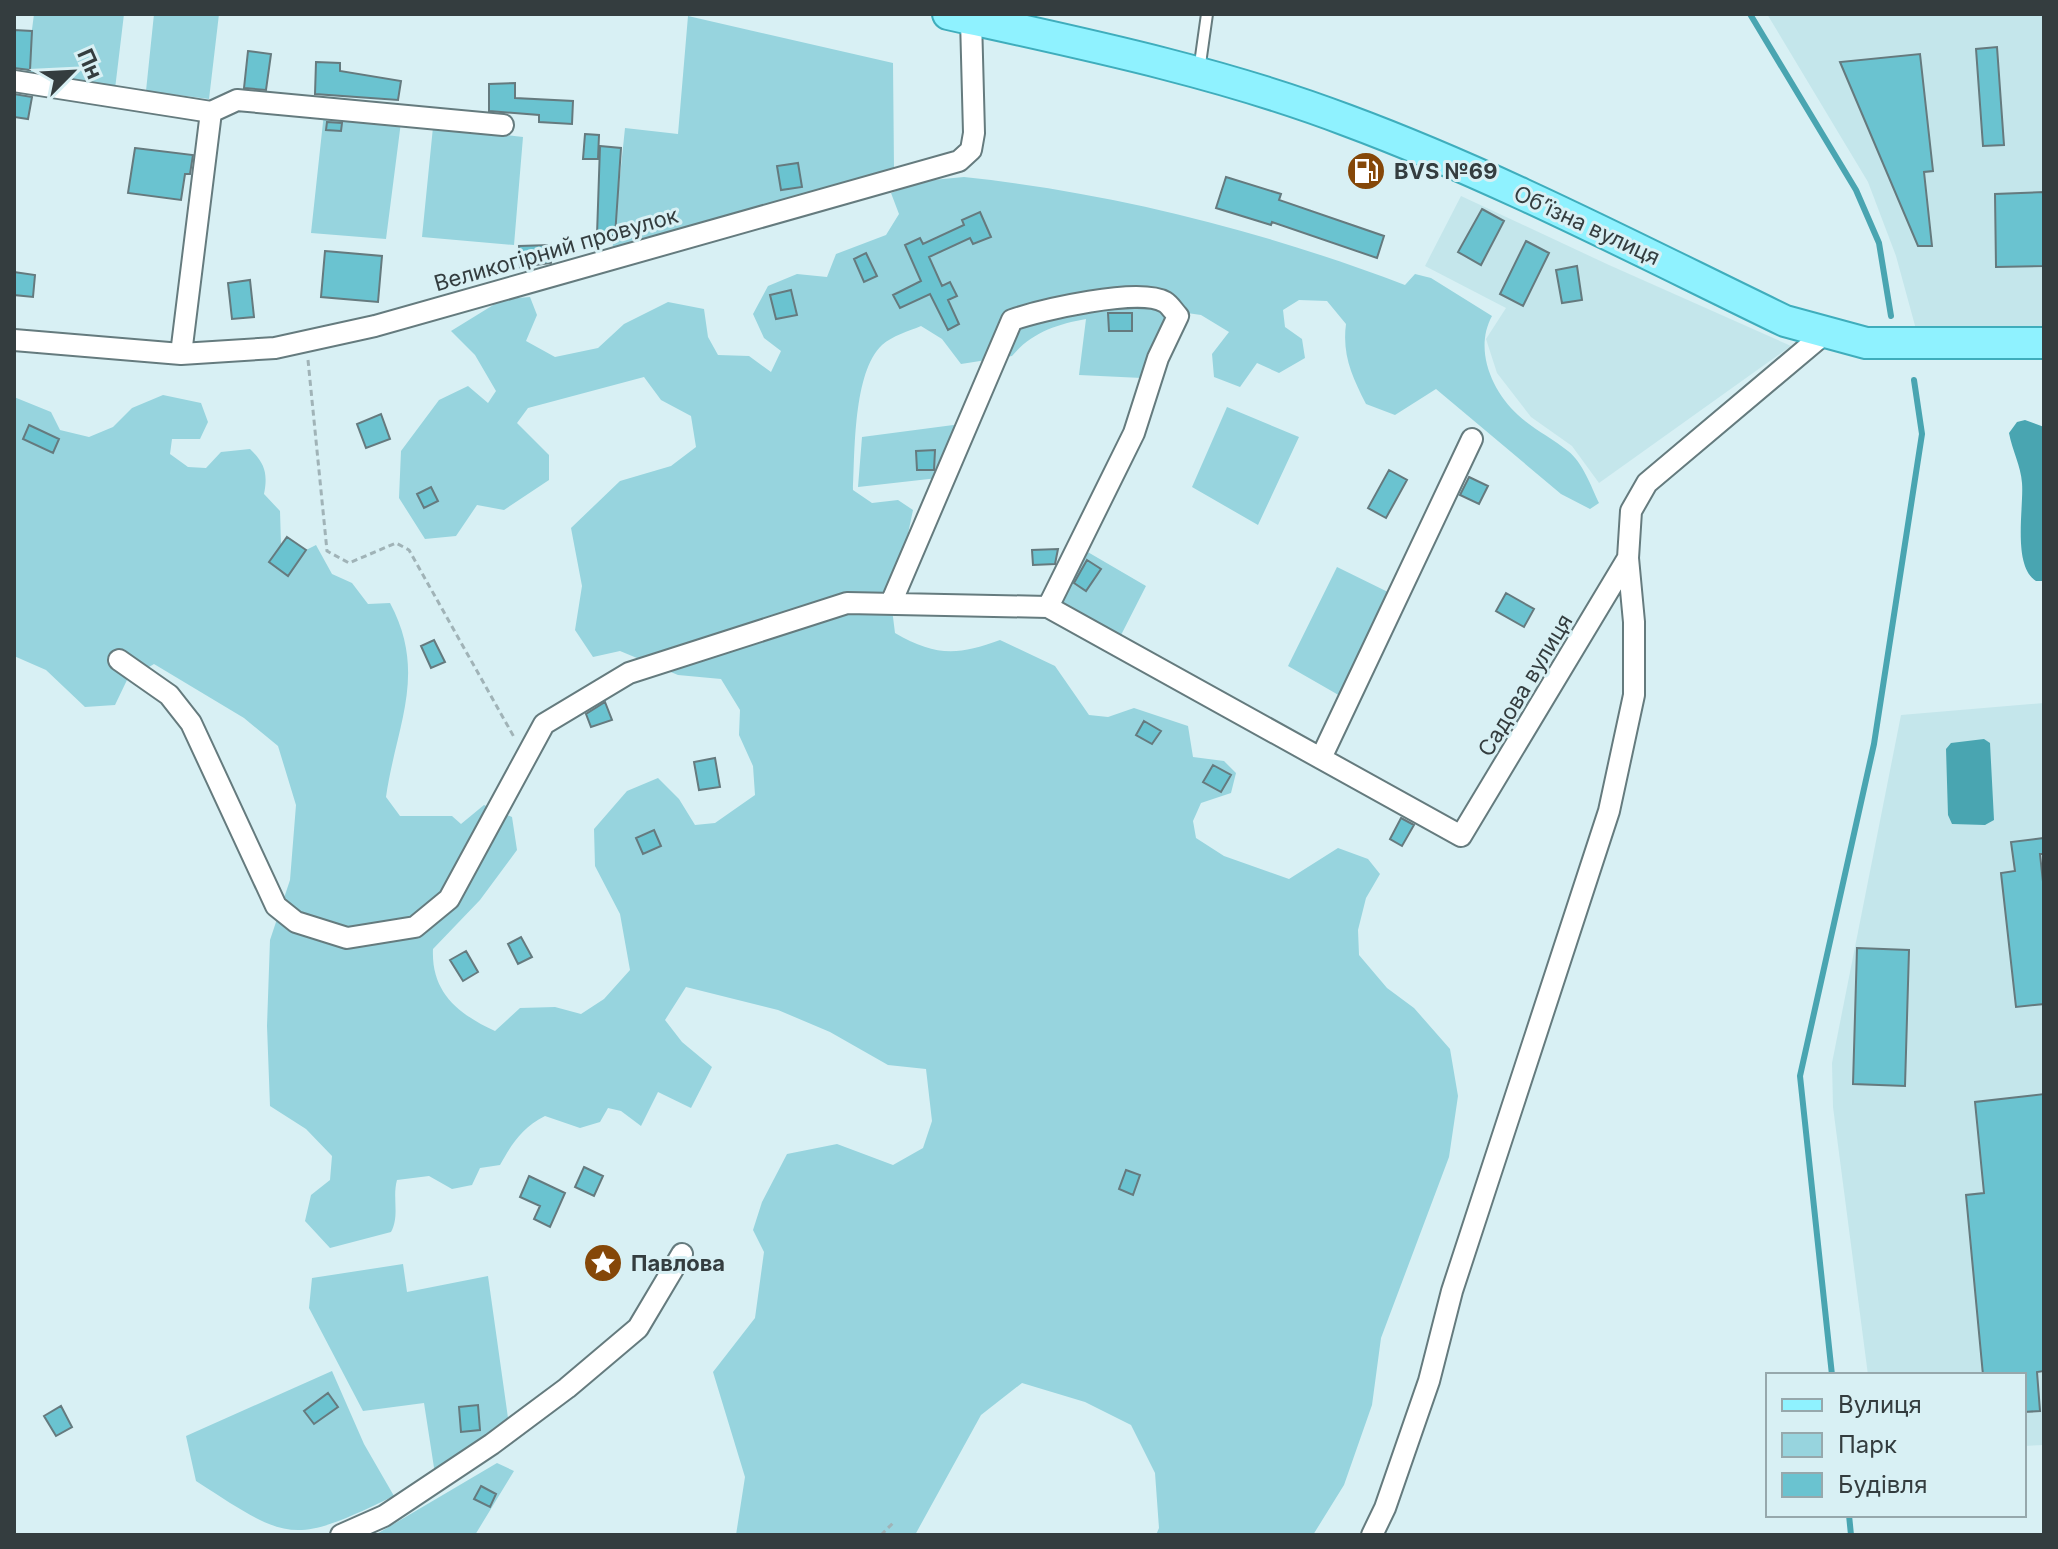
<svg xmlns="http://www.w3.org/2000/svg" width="2058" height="1549" viewBox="0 0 2058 1549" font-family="Inter,sans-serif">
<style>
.built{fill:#c4e6eb}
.green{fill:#97d4de}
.water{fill:#49a5b1}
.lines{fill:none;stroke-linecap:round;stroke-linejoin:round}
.stream{stroke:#49a5b1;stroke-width:6}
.building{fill:#6ac3d0;stroke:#657a7e;stroke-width:2}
.lane-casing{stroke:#657b7e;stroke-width:14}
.street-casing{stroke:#657b7e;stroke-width:24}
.primary-casing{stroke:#3fadbc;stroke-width:34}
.path{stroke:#a0b3b7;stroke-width:3;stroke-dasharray:6 4;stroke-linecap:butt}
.lane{stroke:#fff;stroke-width:10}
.street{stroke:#fff;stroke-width:20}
.primary{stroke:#8ff2ff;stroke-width:30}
.labels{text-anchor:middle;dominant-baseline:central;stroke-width:6;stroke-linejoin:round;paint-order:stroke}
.poi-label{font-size:22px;font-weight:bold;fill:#343d3f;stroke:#d8f0f4;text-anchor:start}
.street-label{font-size:22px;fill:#343d3f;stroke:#d8f0f4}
</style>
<rect width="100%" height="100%" fill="#d8f0f4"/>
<path class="built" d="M1767 14H2044V342L1920 344 1896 256 1868 182Z
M1461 196 1609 265 1791 346 1599 483 1572 446 1531 417 1497 373 1486 339 1506 308 1425 266Z
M2044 703V1445L2024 1446V1375H1868L1833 1107 1832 1063 1901 715Z"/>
<path class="green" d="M34 14H124L115 89 26 76Z
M154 14H219L209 99 146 91Z
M688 16 893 63 894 169 612 253 625 128 678 134Z
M324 113 401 122 386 239 311 233Z
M433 127 523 137 514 245 422 237Z
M964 177C1115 193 1263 231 1405 285L1415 274 1431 278 1492 316C1474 349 1491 390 1518 415 1533 429 1552 438 1568 451 1583 463 1591 486 1599 503L1590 509 1561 494 1436 389 1395 415 1366 404C1352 376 1342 355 1346 324L1327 301 1299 300 1283 310 1285 327 1302 339 1305 358 1279 373 1257 363 1240 387 1214 377 1212 354 1229 332 1201 315 1166 310 1169 315 1142 378 1079 375 1086 319C1057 324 1031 333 1012 356L961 364 942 339 921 326C909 331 892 336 882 345 853 372 855 453 853 490L872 503 898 500 913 510 905 548 889 585 895 633C935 656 957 656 1000 640L1055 666 1089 715 1108 717 1134 708 1188 726 1193 757 1224 761 1236 773 1231 793 1201 803 1193 821 1196 838 1224 856 1289 879 1338 848 1368 859 1380 874 1366 898 1358 930 1359 955 1387 988 1414 1008 1450 1049 1458 1096 1449 1157 1381 1338 1372 1405 1344 1485 1313 1535H1156L1159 1528 1155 1473 1131 1425 1085 1402 1022 1383 981 1415 915 1535H736L745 1477 713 1372 755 1318 764 1252 753 1230 762 1202 787 1154 837 1144 893 1165 923 1148 932 1121 926 1069 888 1065 830 1032 778 1010 686 987 665 1020 682 1042 712 1067 691 1108 658 1092 641 1126 621 1111 608 1108 600 1122 580 1128 545 1116C522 1128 513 1142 500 1165L480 1168 472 1185 452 1189 429 1176 397 1180C392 1198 400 1215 391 1232L330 1248 305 1221 311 1195 330 1180 332 1156 306 1129 270 1106 267 1026 270 940 290 880 296 805 278 746 244 718 154 664 127 680 115 705 85 707 46 670 14 656V397L51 412 60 430 89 437 113 427 132 408 163 395 201 403 208 422 200 439H172L170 454 188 467 206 468 221 452 250 449C265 463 268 474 264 494L280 511 281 545 270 563 288 575 306 550 316 545 332 574 352 583 368 604 390 603C428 674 396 726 386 797L400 816H452L461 824 484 805 512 817 517 850 480 900 433 949C431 992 458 1014 495 1031L520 1008 555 1007 581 1014 604 999 630 970 620 914 595 866 594 829 627 791 658 778 679 799 695 825 715 823 755 795 753 766 739 735 740 710 721 679 678 675 620 651 593 657 575 630 582 586 571 528 620 481 671 466 696 447 691 416 661 400 644 377 528 408 517 423 549 455V480L504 510 477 505 456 536 425 539 399 498 401 451 439 400 468 386 488 403 496 391 475 355 451 331 503 299 530 297 537 315 526 341 555 357 598 348 624 324 668 302 704 309 708 337 718 355 749 356 771 372 781 351 764 338 753 314 768 286 797 274 827 277 836 254 886 235 899 214 891 193 922 181Z
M1227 407 1299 437 1258 525 1192 487Z
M961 424 938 478 858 487 862 437Z
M1086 551 1146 586 1120 637 1059 601Z
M1337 567 1392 594 1342 697 1288 666Z
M403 1264 407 1292 488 1276 509 1425 435 1474 424 1403 363 1411 309 1308 312 1278Z
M332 1371 364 1444 394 1496C292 1545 290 1542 196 1481L186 1436Z
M497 1463 514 1471 475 1535H375Z"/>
<path class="water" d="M2025 420 2044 427V581H2036C2012 566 2024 507 2022 483 2021 466 2012 450 2009 433L2017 422Z
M1984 739 1990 743 1994 820 1985 825 1952 824 1948 815 1946 749 1951 743Z"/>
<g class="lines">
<path class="stream" d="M1750 14 1856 190 1879 243 1891 316
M1832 1375 1800 1076 1874 744 1922 434 1914 380
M1849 1515 1851 1535"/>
</g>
<path class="building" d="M14 30 32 31 30 70 14 68Z
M1997 47 2004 145 1983 146 1976 49Z
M248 51 271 54 266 90 244 88Z
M1920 54 1933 171 1924 172 1932 246H1918L1840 62Z
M316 62 340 63V71L401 81 398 100 315 94Z
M515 83V98L573 101 572 124 539 122V115L489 111V84Z
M14 94 32 97 28 119 14 117Z
M327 122 342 123 341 131 326 130Z
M585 134 599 135 598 159H583Z
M600 146 621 148 615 236 597 235Z
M135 148 193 155 190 174H185L181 200 128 193Z
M798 163 802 187 781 190 777 166Z
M1226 177 1281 194 1279 200 1384 236 1377 258 1272 222 1271 225 1216 208Z
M2044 192V266L1996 267 1995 194Z
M1482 209 1504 221 1481 265 1458 252Z
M980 212 991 237 973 244 970 238 929 257 942 286 950 282 957 296 948 300 959 324 948 330 930 294 900 308 893 295 921 281 905 245 920 238 923 244 964 225 962 220Z
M1526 241 1549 253 1523 306 1500 294Z
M550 245 551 263 520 267 519 246Z
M325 251 382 256 378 302 321 297Z
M866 253 877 276 864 282 854 259Z
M1577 266 1582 300 1562 303 1556 270Z
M14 272 35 275 33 297 14 295Z
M250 280 254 317 232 319 228 283Z
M791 290 797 315 776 319 770 295Z
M1108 313H1132V331H1109Z
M381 414 390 439 366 448 357 424Z
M29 425 59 439 53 453 23 439Z
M935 450 934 470H917L916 451Z
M1389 470 1407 480 1386 518 1368 508Z
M1469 477 1488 486 1479 504 1460 495Z
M431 487 438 501 424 508 417 494Z
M287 537 306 550 288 576 269 562Z
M1058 549 1055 564 1033 565 1032 550Z
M1087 560 1101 569 1086 591 1074 583Z
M1506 593 1534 609 1524 627 1496 611Z
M434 640 445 662 431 668 421 646Z
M605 702 612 720 591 727 586 714Z
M1144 721 1161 731 1152 744 1136 735Z
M715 758 720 787 699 790 694 762Z
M1213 765 1231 775 1221 792 1203 782Z
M1401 818 1414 825 1402 846 1390 839Z
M654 830 661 846 643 854 636 838Z
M2044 838V854H2040L2044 891V1004L2016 1007 2001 873 2015 871 2011 842Z
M521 937 532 957 518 964 508 944Z
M1857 948 1909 950 1905 1086 1853 1084Z
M466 951 478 972 463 981 450 960Z
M2044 1094V1371L2037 1372 2040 1411 2024 1412V1375H1983L1966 1195 1984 1193 1975 1102Z
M584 1167 603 1176 594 1196 575 1187Z
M1126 1170 1140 1175 1133 1195 1119 1189Z
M529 1176 565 1193 550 1227 534 1219 540 1206 520 1197Z
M328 1393 338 1407 314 1424 304 1411Z
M478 1405 480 1430 461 1432 459 1407Z
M61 1406 72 1427 56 1436 44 1416Z
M481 1486 496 1494 490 1507 474 1499Z"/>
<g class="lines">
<g class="lane-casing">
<path id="lane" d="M1199 71 1207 14"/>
</g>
<g class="street-casing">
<path id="street" d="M14 81 211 112 237 100 503 125
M14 340 181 354 275 348 375 326 959 161 971 150 974 133 971 19
M181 354 211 112
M891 603 1012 320C1041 310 1139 287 1165 302 1170 305 1174 312 1178 316L1158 358 1134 433 1048 607
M119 660 169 695 191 723 276 906 296 922 347 938 415 927 449 899 544 724 629 673 847 603 1048 607 1461 836 1628 558
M1321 758 1472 439
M341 1535 384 1516 492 1444 567 1388 638 1328 682 1254
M1372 1535 1385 1508 1429 1381 1452 1291 1609 811 1634 695V622L1628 558 1631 511 1647 483 1824 334"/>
</g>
<g class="primary-casing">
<path id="primary" d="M948 14C1080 43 1220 72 1346 120 1497 176 1640 251 1785 321L1866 343H2044"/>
</g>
<path class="path" d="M308 360 327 551 349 563 396 543 409 550 514 737
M881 1535 893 1523"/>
<use href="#lane" class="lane"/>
<use href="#street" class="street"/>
<use href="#primary" class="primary"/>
</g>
<defs>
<g id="fuel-disc" transform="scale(2)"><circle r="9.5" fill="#854708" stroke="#d8f0f4"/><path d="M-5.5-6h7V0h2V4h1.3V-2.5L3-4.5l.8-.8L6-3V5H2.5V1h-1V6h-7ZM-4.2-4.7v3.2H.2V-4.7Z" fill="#fff"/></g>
<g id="sight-disc" transform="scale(2)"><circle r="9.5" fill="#854708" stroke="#d8f0f4"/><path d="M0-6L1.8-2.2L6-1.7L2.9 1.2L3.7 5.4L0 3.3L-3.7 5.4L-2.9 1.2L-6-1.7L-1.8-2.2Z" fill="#fff"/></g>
</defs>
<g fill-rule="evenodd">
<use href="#fuel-disc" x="1366" y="171"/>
<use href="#sight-disc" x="603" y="1263"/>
</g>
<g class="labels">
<g class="poi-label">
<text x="1394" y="171">BVS №69</text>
<text x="631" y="1263">Павлова</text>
</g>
<g class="street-label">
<text transform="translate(1587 225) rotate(25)">Обʼїзна вулиця</text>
<text transform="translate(556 249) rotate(-16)">Великогірний провулок</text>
<text transform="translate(1525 685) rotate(-59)">Садова вулиця</text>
</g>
</g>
<rect width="2058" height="1549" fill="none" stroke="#343d3f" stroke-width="32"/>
<rect x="1766" y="1373" width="260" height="144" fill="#d8f0f4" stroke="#96a8ac" stroke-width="2"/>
<rect x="1782" y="1399" width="40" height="12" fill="#8ff2ff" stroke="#96a8ac" stroke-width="2"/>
<text x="1838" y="1413" font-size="24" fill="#343d3f">Вулиця</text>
<rect x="1782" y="1433" width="40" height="24" fill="#97d4de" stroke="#96a8ac" stroke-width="2"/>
<text x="1838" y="1453" font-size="24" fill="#343d3f">Парк</text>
<rect x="1782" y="1473" width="40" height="24" fill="#6ac3d0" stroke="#96a8ac" stroke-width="2"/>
<text x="1838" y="1493" font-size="24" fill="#343d3f">Будівля</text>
<g transform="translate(72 72) rotate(66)" stroke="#d8f0f4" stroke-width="6" paint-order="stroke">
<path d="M0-6L14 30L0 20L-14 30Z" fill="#343d3f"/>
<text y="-12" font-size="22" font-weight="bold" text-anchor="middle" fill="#343d3f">Пн</text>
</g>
</svg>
